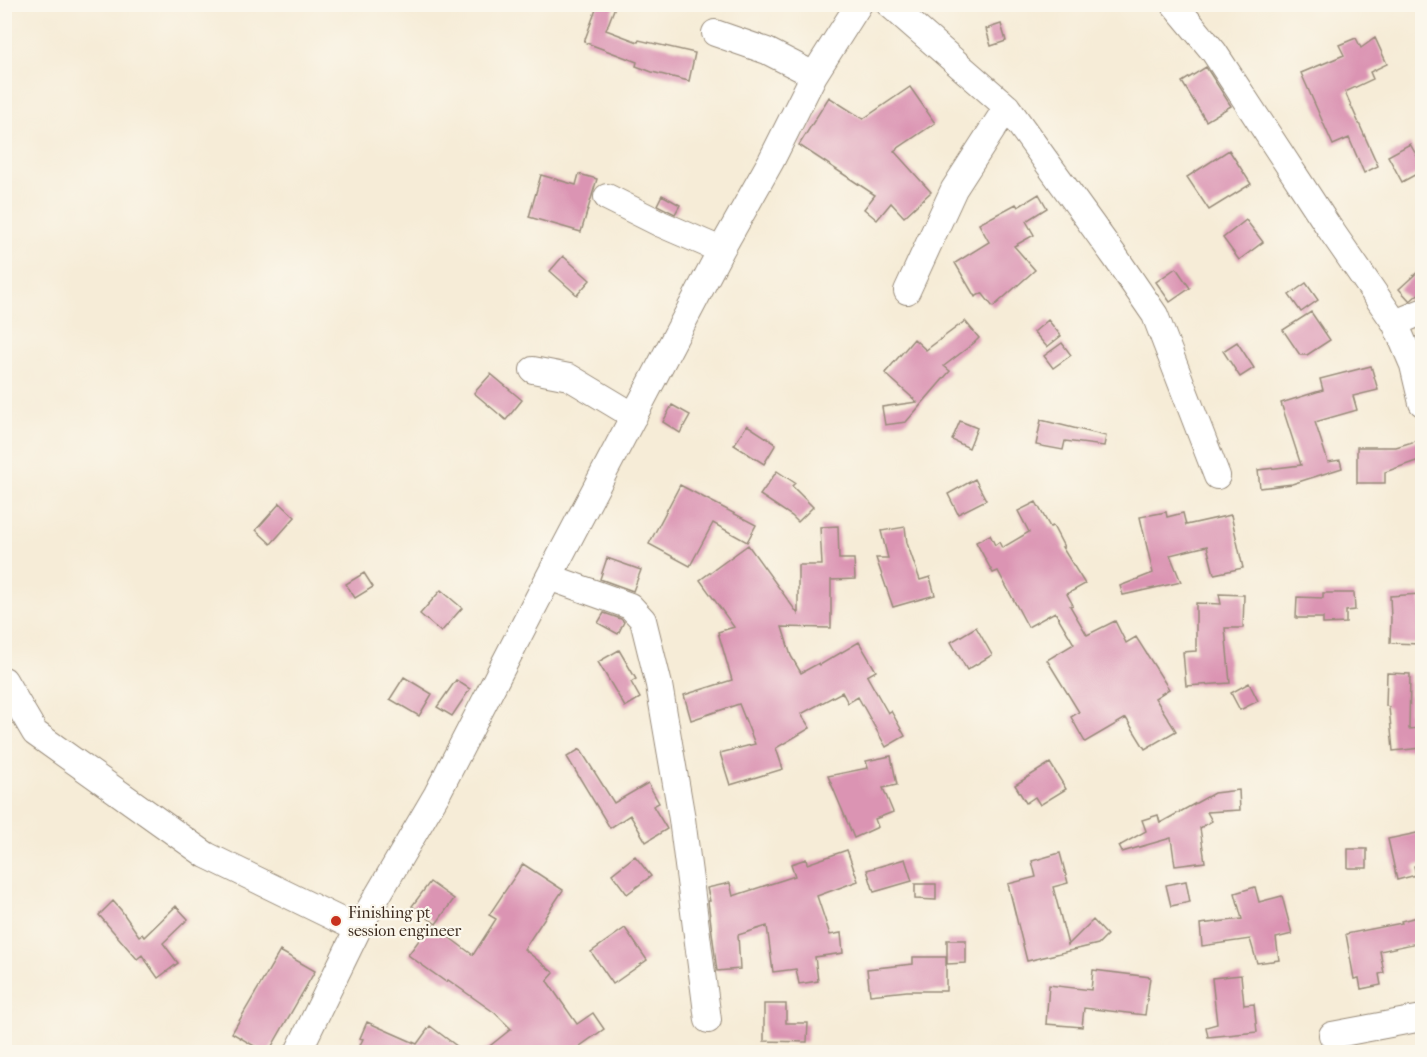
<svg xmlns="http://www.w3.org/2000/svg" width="1427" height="1057" viewBox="0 0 1427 1057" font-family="'IM FELL French Canon',serif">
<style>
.building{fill:#db94b3}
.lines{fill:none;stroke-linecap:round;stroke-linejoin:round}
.minor-casing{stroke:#988b7a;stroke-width:28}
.minor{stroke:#fff;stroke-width:26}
.poi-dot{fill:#c8321e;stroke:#fbf7ec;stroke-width:2}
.labels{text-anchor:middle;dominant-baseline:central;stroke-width:4.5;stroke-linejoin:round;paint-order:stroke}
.poi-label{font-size:16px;fill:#3b2a1e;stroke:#fbf7ec;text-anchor:start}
</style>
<rect width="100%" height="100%" fill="#fbf7ec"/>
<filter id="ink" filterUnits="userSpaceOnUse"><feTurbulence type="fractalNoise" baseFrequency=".0167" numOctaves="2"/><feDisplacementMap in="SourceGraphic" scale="12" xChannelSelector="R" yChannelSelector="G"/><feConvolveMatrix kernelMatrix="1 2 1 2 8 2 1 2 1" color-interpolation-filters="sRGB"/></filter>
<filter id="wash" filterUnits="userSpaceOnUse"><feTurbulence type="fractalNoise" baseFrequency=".008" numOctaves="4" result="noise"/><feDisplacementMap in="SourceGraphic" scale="24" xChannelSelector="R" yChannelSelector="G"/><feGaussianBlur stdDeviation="1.35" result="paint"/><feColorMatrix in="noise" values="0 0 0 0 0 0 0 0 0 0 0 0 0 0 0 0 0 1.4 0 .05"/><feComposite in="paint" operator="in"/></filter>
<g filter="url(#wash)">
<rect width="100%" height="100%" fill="#f6ecd7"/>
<g id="blocks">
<path class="building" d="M598 4H616L606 30 638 42 639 40 695 53 689 81 652 72 636 66 637 62 584 42Z
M1001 24 1006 41 991 46 986 29Z
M1356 38 1361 48 1375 38 1387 64 1370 72 1373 79 1345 92 1378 166 1364 173 1349 138 1333 145 1301 73 1344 55 1339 45Z
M1206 67 1231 106 1206 121 1182 82Z
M910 87 935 123 894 151 931 192 904 217 891 203 877 220 864 209 875 195 799 145 829 97 863 119Z
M1410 144 1422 165V171L1402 182 1388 156Z
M1229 150 1251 184 1209 210 1187 177Z
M579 174 597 179 581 232 529 217 541 175 576 185Z
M1039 194 1047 208 1026 221 1034 235 1014 246 1035 270 993 307 982 293 975 297 955 263 989 242 979 224 1016 204 1018 207Z
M662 195 680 205 675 214 657 205Z
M1246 220 1263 242 1239 260 1223 238Z
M563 256 590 280 577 295 550 271Z
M1176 268 1190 288 1170 302 1156 282Z
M1422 268V291L1410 301 1399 289Z
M1306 283 1318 300 1301 312 1289 295Z
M1311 312 1330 340 1307 355H1300L1283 330Z
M1048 320 1061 336 1047 347 1034 332Z
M965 321 979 338 974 343 944 366 950 371 906 422 885 425 882 407 917 402 885 373 914 339 926 350Z
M1237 342 1254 368 1240 377 1223 351Z
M1062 343 1071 355 1053 368 1044 356Z
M1371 366 1378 390 1353 396 1357 410 1315 422 1328 462 1340 460 1342 468 1292 484 1260 488 1258 470 1301 465 1281 403 1323 390 1320 379Z
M491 374 522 400 506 420 474 393Z
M672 405 690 415 680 433 663 422Z
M1041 420 1106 436 1104 446 1065 441 1063 450 1036 445Z
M960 421 977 428 969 448 952 440Z
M747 425 776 444 764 464 734 445Z
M1422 439V459L1385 472V483H1357V447H1396Z
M777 471 795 483 792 486 813 507 798 522 792 516 760 495Z
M975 479 986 500 958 514 948 494Z
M680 485 756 525 747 542 713 523 690 566 649 544Z
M1036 502 1050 527 1053 526 1064 547H1062L1085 584 1067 594 1073 605 1070 606 1087 635 1115 621 1126 643 1136 637 1169 689 1155 698 1176 731 1145 749 1126 718 1085 742 1071 717 1079 712 1047 660 1074 644 1055 612 1028 627 998 571 993 573 976 542 990 535 995 545 999 542 1002 548 1029 532 1018 511Z
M280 503 295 517 271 544 256 530Z
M1166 512 1167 517 1183 513 1186 525 1231 515 1243 568 1214 574 1207 546 1170 555 1181 582 1123 595 1120 586 1153 573 1140 517Z
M838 526 839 559H854L855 579 831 580V628L782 627 791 656 801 673 819 663 820 665 859 642 876 671 867 676 888 713 891 711 905 736 886 747 858 697 848 703 842 692 801 714 810 728 776 748 783 769 730 785 720 753 755 744 739 704 691 720 684 695 732 680 718 632 734 627 700 580 748 545 798 614V565H822L820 527Z
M905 527 907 543 920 580 930 577 935 595 893 607 876 558H888L881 531Z
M607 558 641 570 633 591 600 579Z
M364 573 373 587 355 598 346 584Z
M441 590 462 608 441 632 420 614Z
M1323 593H1354L1355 610 1346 611V623L1323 624V618H1296L1297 597 1323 598Z
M1219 594 1244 595 1243 628H1225L1230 683 1186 686 1183 652 1196 651V603L1221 604Z
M1420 594 1422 618V644L1390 643 1391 619 1390 596Z
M604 613 621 619 624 622 618 634 598 623Z
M976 627 992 655 967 670 951 642Z
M619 650 636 679 631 682 640 698 625 707 598 662Z
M1387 673 1410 674 1409 729 1420 728 1422 748 1393 751 1389 707 1386 706Z
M404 677 432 694 419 716 390 699Z
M456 680 470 689 452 716 437 707Z
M1249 683 1258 701 1240 710 1231 693Z
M580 749 614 803 648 783 659 803 653 806 667 829 646 842 630 815 610 828 567 757Z
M891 756 897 785 883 788 893 812 875 819 878 827 854 838 828 776 868 768 866 761Z
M1050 763 1066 789 1040 805 1035 797 1026 803 1015 785Z
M1239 790 1240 810 1207 812 1212 821 1200 828 1205 862 1175 866 1171 838 1122 852 1119 846 1146 831 1142 820 1158 815 1160 823 1214 793Z
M1422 832V864L1414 866 1416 875 1397 880 1388 839Z
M1348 849H1367V868H1348Z
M847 850 858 881 817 896 830 935 841 933 843 953 815 957 818 981 799 984 796 969 773 972 767 926 738 935 740 969 717 971 708 901H710L707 888 730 883 733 896 795 876 791 864 806 859 807 864Z
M1060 853 1068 883 1053 887 1068 945 1093 920 1107 935 1098 944 1027 961 1008 884 1036 877 1032 861Z
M635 856 651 876 627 894 612 874Z
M905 859 912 881 874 892 867 870Z
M523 864 563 890 524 949 554 973 547 981 577 1024 593 1013 604 1029 570 1053H481L511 1029 495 1013 448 980 446 982 408 955 431 924 473 955 496 919 489 915Z
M1186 881 1190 902 1171 906 1166 885Z
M430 882 454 899 436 924 412 906Z
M915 884H936V900L915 899Z
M1255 887 1259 902 1282 896 1292 934 1276 938 1279 960 1257 963 1250 939 1202 946 1200 924 1242 919 1235 893Z
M113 901 121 910 139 936 142 934 144 937 176 906 188 919 163 943 178 963 158 978 142 955 137 959 99 915Z
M1422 916V942L1380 951 1384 973 1379 974 1381 985 1361 989 1359 978 1354 979 1346 934 1402 923 1401 921Z
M625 928 647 960 613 984 591 952Z
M947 940H966V963L947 964Z
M280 951 315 971 268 1053H266L232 1033Z
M913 957H946V991H907L870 995 867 969 913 964Z
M1093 970 1150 977 1145 1015 1084 1008 1082 1027 1046 1024 1049 985 1091 990Z
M1241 975 1244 1005 1254 1004 1257 1032 1208 1037 1206 1027 1217 1024 1212 978Z
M764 1004H786V1023H808L807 1042 764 1041Z
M367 1022 417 1044 430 1026 466 1053H356L363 1039 360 1038Z"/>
</g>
</g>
<g filter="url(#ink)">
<use href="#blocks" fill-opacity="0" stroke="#988b7a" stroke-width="1.5"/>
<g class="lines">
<g class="minor-casing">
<path id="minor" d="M889 4 1007 107 1116 258 1155 315 1217 476
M1174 4 1214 52 1328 226 1395 323 1413 365 1422 403
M715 33 767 51 814 75
M607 197 661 224 721 250
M907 291 954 189 1007 107
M1395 323 1422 312
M533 370 569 377 634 416
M549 577 630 606 643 620 659 685 682 819 708 1020
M4 680 35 733 206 855 358 929
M1332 1035 1422 1018
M298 1052 358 929 437 794 549 577 721 250 771 161 814 75 859 4"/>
</g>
<use href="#minor" class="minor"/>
</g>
</g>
<circle class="poi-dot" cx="336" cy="921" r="6"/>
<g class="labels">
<g class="poi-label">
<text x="348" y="912">Finishing pt<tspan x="348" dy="18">session engineer</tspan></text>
</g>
</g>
<rect width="1427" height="1057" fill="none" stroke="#fbf7ec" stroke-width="24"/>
</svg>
